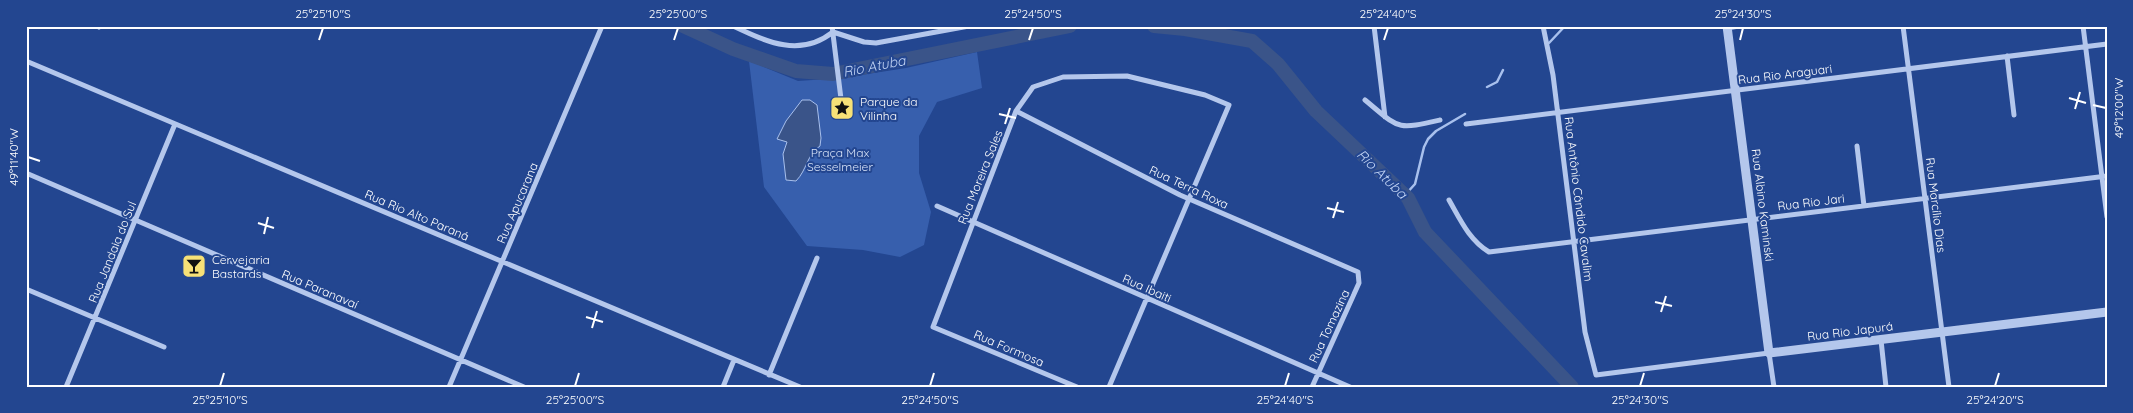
<svg xmlns="http://www.w3.org/2000/svg" width="2133" height="413" viewBox="0 0 2133 413" font-family="Quicksand,sans-serif">
<style>
.green{fill:#375fad}
.water{fill:#3a5489;stroke:#a8c0ed}
.lines{fill:none;stroke-linecap:round;stroke-linejoin:round}
.stream{stroke:#a8c0ed;stroke-width:2.5}
.river{stroke:#3a5489;stroke-width:14}
.minor{stroke:#b4c7ec;stroke-width:5}
.tertiary{stroke:#b4c7ec;stroke-width:9}
.ticks{fill:none;stroke:#fff;stroke-width:2}
.labels{text-anchor:middle;dominant-baseline:central;stroke-width:4;stroke-linejoin:round;paint-order:stroke}
.street-label{font-size:12px;fill:#fff;stroke:#234690}
.poi-label{font-size:12px;fill:#fff;stroke:#234690;text-anchor:start}
.park-label{font-size:12px;fill:#d9e4f9;stroke:#234690}
.water-label{font-size:14px;font-style:italic;fill:#c0d2f3;stroke:#234690}
.neatline{fill:none;stroke:#fff;stroke-width:2}
.ticks-label{font-size:12px;text-anchor:middle;fill:#fff}
</style>
<rect width="100%" height="100%" fill="#234690"/>
<path class="green" d="M977 52 982 88 937 102 919 136V173L931 212 924 245 900 257 863 250 807 246 764 187 749 61 798 81 842 78 906 68Z"/>
<path class="water" d="M802 100H810L817 105 821 138 820 146C807 154 807 170 796 181L786 180 783 154 787 142 777 139 786 121Z"/>
<g class="lines">
<path class="stream" d="M1549 43 1565 26
M1487 87 1497 82 1503 70
M1405 195 1415 184 1424 147 1428 139 1436 131 1465 114"/>
<path class="river" d="M683 26 733 49 796 71 833 74 1070 26
M1154 26 1185 29 1252 41 1278 64 1316 111 1408 198 1425 232 1572 387"/>
<path class="minor" d="M98 26 99 27
M733 26C767 42 800 58 833 32L864 42 876 43 969 26
M832 26 842 107
M1374 26 1385 117
M1543 26 1553 75 1585 332 1596 375 1769 353 1774 387
M1903 26 1949 387
M2083 26 2107 217
M1727 28 1739 26
M2007 56 2014 115
M26 61 800 387
M1365 100C1400 129 1395 130 1440 120
M1016 111 1180 195 1358 272 1359 283 1312 387
M1466 124 2107 44
M1857 146 1864 206
M26 173 524 387
M1449 200C1460 219 1469 240 1489 252L2107 176
M937 206 1350 387
M26 289 164 347
M1881 340 1886 387
M769 375 817 258
M66 387 175 124
M449 387 602 26
M723 387 734 360
M1077 387 933 327 1016 111 1033 87 1063 77 1127 76 1205 95 1229 105 1109 387"/>
<path class="tertiary" d="M1727 26 1769 353 2107 312"/>
</g>
<path class="ticks" d="M319 40 323 28M674 40 678 28M1029 40 1033 28M1384 40 1388 28M1740 40 1743 28M2069 98 2086 103M2093 105 2106 108M2075 109 2080 92M999 114 1016 118M1005 124 1010 108M28 157 40 161M1327 208 1344 212M1333 218 1338 202M258 223 274 228M264 234 268 217M1655 302 1672 306M1661 312 1666 296M586 317 603 322M592 328 597 311M220 386 224 373M575 386 579 373M930 386 934 373M1285 386 1289 373M1640 386 1644 373M1995 386 1999 373"/>
<defs>
<g id="sight-square" transform="scale(1.25)"><rect x="-9" y="-9" width="18" height="18" rx="4" fill="#f7e177" stroke="#234690"/><path d="M0-6L1.8-2.2L6-1.7L2.9 1.2L3.7 5.4L0 3.3L-3.7 5.4L-2.9 1.2L-6-1.7L-1.8-2.2Z" fill="#111"/></g>
<g id="bar-square" transform="scale(1.25)"><rect x="-9" y="-9" width="18" height="18" rx="4" fill="#f7e177" stroke="#234690"/><path d="M-6-5H6L.8 .8V4.5H3.5V6h-7V4.5H-.8V.8Z" fill="#111"/></g>
</defs>
<g fill-rule="evenodd">
<use href="#sight-square" x="842" y="108"/>
<use href="#bar-square" x="194" y="266"/>
</g>
<g class="labels">
<g class="street-label">
<text transform="translate(1785 74) rotate(-7)">Rua Rio Araguari</text>
<text transform="translate(980 177) rotate(-68)">Rua Moreira Sales</text>
<text transform="translate(1189 187) rotate(25)">Rua Terra Roxa</text>
<text transform="translate(1579 199) rotate(83)">Rua Antônio Cândido Cavalim</text>
<text transform="translate(1811 202) rotate(-7)">Rua Rio Jari</text>
<text transform="translate(517 203) rotate(-67)">Rua Apucarana</text>
<text transform="translate(1763 205) rotate(83)">Rua Albino Kaminski</text>
<text transform="translate(1936 205) rotate(83)">Rua Marcílio Dias</text>
<text transform="translate(417 215) rotate(23)">Rua Rio Alto Paraná</text>
<text transform="translate(112 252) rotate(-68)">Rua Jandaia do Sul</text>
<text transform="translate(1147 288) rotate(24)">Rua Ibaiti</text>
<text transform="translate(320 289) rotate(23)">Rua Paranavaí</text>
<text transform="translate(1329 326) rotate(-65)">Rua Tomazina</text>
<text transform="translate(1850 331) rotate(-7)">Rua Rio Japurá</text>
<text transform="translate(1009 348) rotate(23)">Rua Formosa</text>
</g>
<g class="poi-label">
<text x="860" y="101">Parque da<tspan x="860" dy="14">Vilinha</tspan></text>
<text x="212" y="259">Cervejaria<tspan x="212" dy="14">Bastards</tspan></text>
</g>
<g class="park-label">
<text x="840" y="152">Praça Max<tspan x="840" dy="14">Sesselmeier</tspan></text>
</g>
<g class="water-label">
<text transform="translate(874 66) rotate(-11)">Rio Atuba</text>
<text transform="translate(1382 174) rotate(44)">Rio Atuba</text>
</g>
</g>
<rect width="2133" height="413" fill="none" stroke="#234690" stroke-width="55"/>
<rect x="28" y="28" width="2078" height="358" class="neatline"/>
<g class="ticks-label">
<text x="323" y="18">25°25'10"S</text>
<text x="678" y="18">25°25'00"S</text>
<text x="1033" y="18">25°24'50"S</text>
<text x="1388" y="18">25°24'40"S</text>
<text x="1743" y="18">25°24'30"S</text>
<text transform="translate(2119 108) rotate(-90)" y="4">49°12'00"W</text>
<text transform="translate(14 157) rotate(-90)" y="4">49°11'40"W</text>
<text x="220" y="404">25°25'10"S</text>
<text x="575" y="404">25°25'00"S</text>
<text x="930" y="404">25°24'50"S</text>
<text x="1285" y="404">25°24'40"S</text>
<text x="1640" y="404">25°24'30"S</text>
<text x="1995" y="404">25°24'20"S</text>
</g>
</svg>
